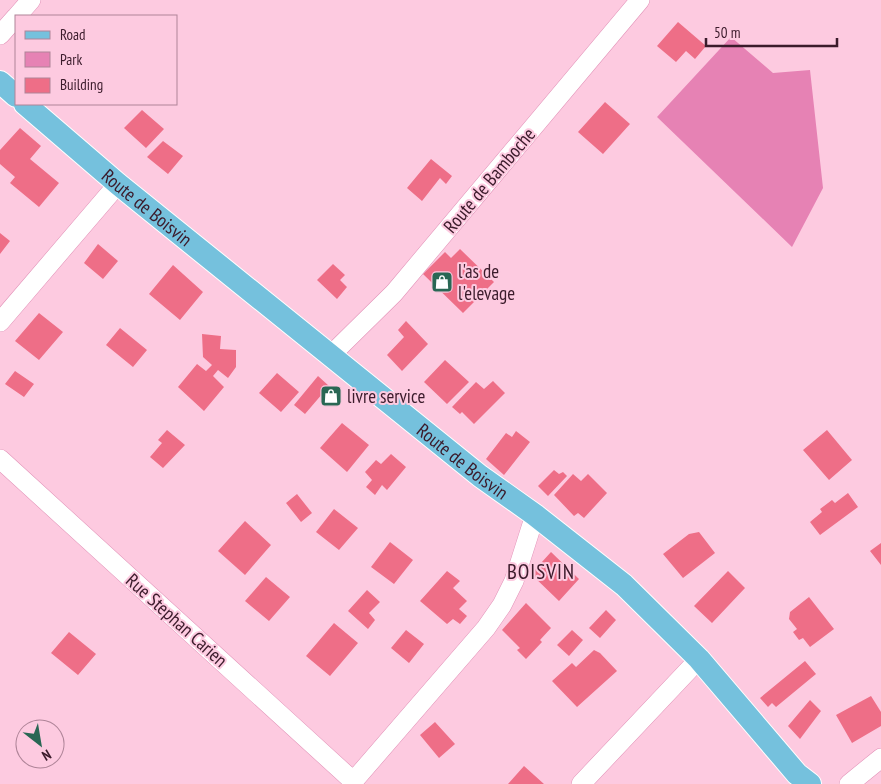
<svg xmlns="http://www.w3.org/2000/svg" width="881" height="784" viewBox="0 0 881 784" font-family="'PT Sans Narrow',sans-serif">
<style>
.green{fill:#e682b4}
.building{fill:#ee6e87}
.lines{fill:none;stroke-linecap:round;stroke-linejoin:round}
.minor-casing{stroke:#e191b7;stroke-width:20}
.major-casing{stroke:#fff;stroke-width:24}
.minor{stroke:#fff;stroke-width:19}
.major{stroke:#75c1dd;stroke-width:22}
.labels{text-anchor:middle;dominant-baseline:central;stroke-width:4;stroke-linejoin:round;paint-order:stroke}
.street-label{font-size:19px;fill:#3b1b2b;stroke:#fdcae0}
.poi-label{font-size:19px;fill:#3b1b2b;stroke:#fdcae0;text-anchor:start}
.quarter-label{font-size:21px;letter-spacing:1px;fill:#3b1b2b;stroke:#fdcae0}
</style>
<rect width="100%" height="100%" fill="#fdcae0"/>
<path class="green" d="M731 37 773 73 810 70 823 188 792 247 657 117Z"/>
<path class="building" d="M678 22 706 46 695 59 686 51 676 62 657 46Z
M605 102 630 124 603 154 578 132Z
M142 110 164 129 146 148 124 128Z
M20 128 41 146 30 159 59 183 39 207 10 183 15 177 0 164V150Z
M163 141 183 156 168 174 147 157Z
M431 159 452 176 446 184 440 178 422 201 407 188Z
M0 233 10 241 0 254Z
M98 244 118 261 103 279 84 263Z
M460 249 494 282 463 313 423 274 445 252 451 258Z
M333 264 345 275 340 280 347 287 337 299 317 280Z
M173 265 203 292 180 320 149 294Z
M39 313 63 332 39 360 15 341Z
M406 321 428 344 402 371 387 355 404 337 398 330Z
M120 328 147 350 133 367 106 345Z
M202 334 221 336 220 349 236 350V367L228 378 218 370 213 376 224 387 204 411 178 387 197 364 206 371 212 365 203 357Z
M445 360 469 382 447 404 424 382Z
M15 371 34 384 24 397 5 384Z
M277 373 299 392 281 412 259 393Z
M318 376 329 386 305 414 294 405Z
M493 381 505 393 474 424 462 412 460 414 452 407 476 382 484 389Z
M342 423 369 445 347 472 320 448Z
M167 430 185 445 163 468 150 457 162 443 158 440Z
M827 430 852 460 829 480 803 450Z
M516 431 530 442 504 475 486 459 506 433 512 437Z
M391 454 406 467 387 490 382 485 375 495 366 487 372 480 365 472 376 460 381 464Z
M554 470 559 474 563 472 567 476 548 496 538 486Z
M573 474 581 481 588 474 607 493 584 518 578 513 574 516 554 495Z
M848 493 858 507 820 535 810 522 822 512 820 509 832 500 835 503Z
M297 494 312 513 301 522 286 503Z
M334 509 358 528 339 550 316 532Z
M245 521 271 545 245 575 218 551Z
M699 532 715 553 683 578 663 554 689 534Z
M390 542 413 560 394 584 371 567Z
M881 543V565L870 551Z
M551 552 579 579 559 601 531 574Z
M447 571 460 581 453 588 467 601 459 609 467 616 460 624 453 619 447 624 420 601Z
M728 571 745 588 712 623 694 606Z
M266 577 290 597 269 621 245 601Z
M367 590 380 602 369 613 375 620 368 629 348 611Z
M809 597 834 629 810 647 803 638 799 640 793 632 797 629 789 619 790 612Z
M526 603 551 628 540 640 542 642 526 659 517 650 520 648 502 630Z
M606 610 616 620 600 638 589 628Z
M334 623 358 643 330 676 306 656Z
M406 630 424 644 409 663 391 648Z
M572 630 583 640 569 656 557 645Z
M69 632 96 654 78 675 51 653Z
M594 650 600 653 617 671 577 707 552 681 572 663 576 667Z
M805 661 816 674 776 707 772 703 768 707 760 698Z
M871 696 881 712V726L852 743 836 715Z
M810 700 821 711 800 739 788 726Z
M435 722 455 744 439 758 420 735Z
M524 766 544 784H508Z"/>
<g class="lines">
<g class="minor-casing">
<path id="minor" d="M17 16 31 0
M0 35 16 17
M0 322 118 184
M331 355 394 293 640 0
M0 459 353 781
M351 784 486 628 502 605 514 581 535 515
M581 784 699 659
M849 784 881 758"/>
</g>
<g class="major-casing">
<g id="major">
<path d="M0 82 16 96"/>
<path id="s1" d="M25 104 118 184 480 476 535 515 624 585 699 659 797 774 810 784"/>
</g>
</g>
<use href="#minor" class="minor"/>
<use href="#major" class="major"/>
</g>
<defs>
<g id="shop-square" transform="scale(1.125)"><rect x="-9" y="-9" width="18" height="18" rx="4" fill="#296754" stroke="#fdcae0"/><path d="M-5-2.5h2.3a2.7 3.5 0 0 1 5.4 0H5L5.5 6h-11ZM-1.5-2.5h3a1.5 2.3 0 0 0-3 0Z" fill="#fff"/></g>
</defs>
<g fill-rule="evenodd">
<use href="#shop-square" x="442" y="282"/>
<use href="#shop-square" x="331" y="396"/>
</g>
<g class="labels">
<g class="street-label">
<text transform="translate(489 180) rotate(-50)">Route de Bamboche</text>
<text stroke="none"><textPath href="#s1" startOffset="160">Route de Boisvin</textPath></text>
<text stroke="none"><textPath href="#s1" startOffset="565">Route de Boisvin</textPath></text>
<text transform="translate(177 620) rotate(42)">Rue Stephan Carien</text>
</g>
<g class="poi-label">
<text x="458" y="271">l'as de<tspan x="458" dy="22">l'elevage</tspan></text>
<text x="347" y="396">livre service</text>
</g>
<g class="quarter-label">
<text x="541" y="571">BOISVIN</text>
</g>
</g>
<rect x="15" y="15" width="162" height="90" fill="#fdcae0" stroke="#af8498"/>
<rect x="25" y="31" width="25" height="8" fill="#75c1dd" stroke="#af8498"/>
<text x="60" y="40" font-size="15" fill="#3b1b2b">Road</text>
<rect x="25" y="52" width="25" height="15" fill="#e682b4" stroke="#af8498"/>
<text x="60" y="65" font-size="15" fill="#3b1b2b">Park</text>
<rect x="25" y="78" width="25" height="15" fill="#ee6e87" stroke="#af8498"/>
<text x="60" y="90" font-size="15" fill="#3b1b2b">Building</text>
<g transform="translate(40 744) rotate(149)"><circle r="24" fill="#fdcae0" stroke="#af8498"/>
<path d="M0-4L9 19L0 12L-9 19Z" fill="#296754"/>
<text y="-8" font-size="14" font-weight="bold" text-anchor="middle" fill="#3b1b2b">N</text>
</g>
<path d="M706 38v8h131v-8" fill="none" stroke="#3b1b2b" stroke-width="2.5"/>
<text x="714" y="38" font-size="15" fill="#3b1b2b" stroke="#fdcae0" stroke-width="4" paint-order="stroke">50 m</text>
</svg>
